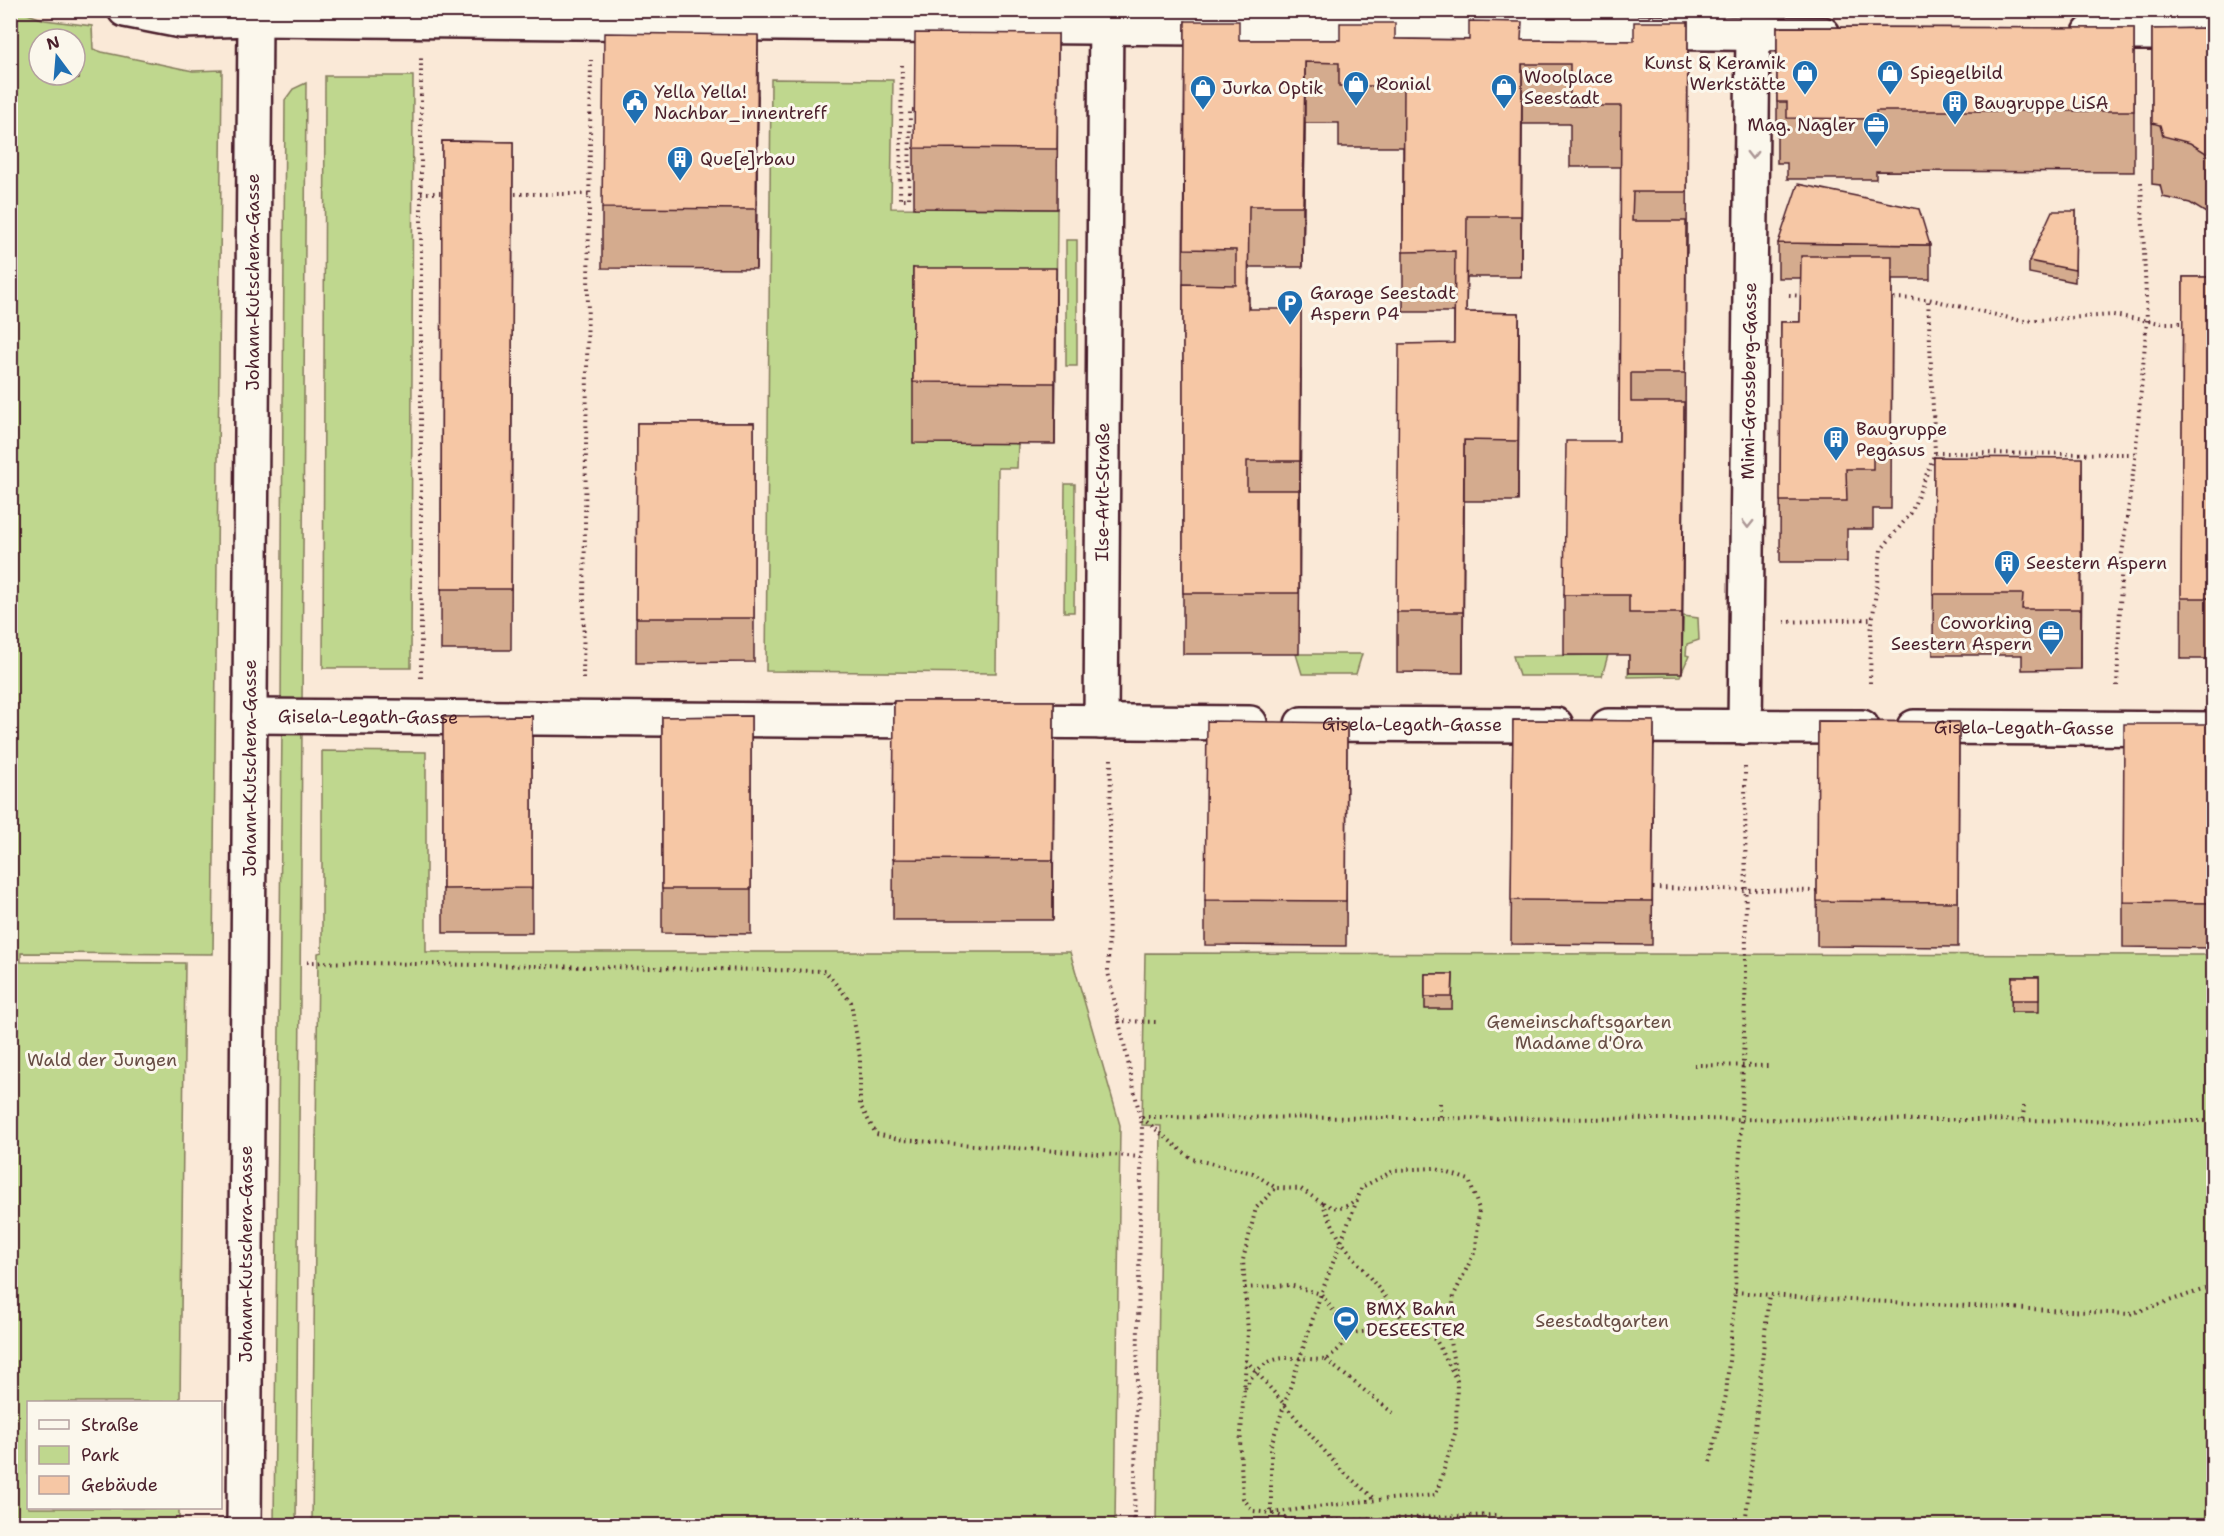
<svg xmlns="http://www.w3.org/2000/svg" width="2224" height="1536" viewBox="0 0 2224 1536" font-family="'Shantell Sans',sans-serif">
<style>
.green{fill:#bfd78e;stroke:#847b5c;stroke-width:1.5;fill-rule:evenodd}
.lines{fill:none;stroke-linecap:round;stroke-linejoin:round}
.street-casing{stroke:#4a1f2b;stroke-width:38}
.secondary-casing{stroke:#4a1f2b;stroke-width:38}
.path{stroke:#4a1f2b;stroke-width:4;stroke-dasharray:1.5 4.5;stroke-linecap:butt}
.street{stroke:#fbf7ec;stroke-width:33}
.secondary{stroke:#fbf7ec;stroke-width:33}
.wall{fill:#d4ab8e;stroke:#4a1f2b;stroke-width:1.5}
.shaded-wall{fill:#ac8b74;stroke:#4a1f2b;stroke-width:1.5}
.building{fill:#f6c7a5;stroke:#4a1f2b;stroke-width:1.5}
.oneway{stroke:#ab9695}
.labels{text-anchor:middle;dominant-baseline:central;stroke-width:6;stroke-linejoin:round;paint-order:stroke}
.poi-label{font-size:18px;fill:#4a1f2b;stroke:#fbf7ec;text-anchor:start}
.street-label{font-size:18px;fill:#4a1f2b;stroke:#fbf7ec}
.park-label{font-size:18px;fill:#674d44;stroke:#fbf7ec}
</style>
<rect width="100%" height="100%" fill="#fae9d7"/>
<filter id="ink" filterUnits="userSpaceOnUse"><feTurbulence type="fractalNoise" baseFrequency=".0167" numOctaves="2"/><feDisplacementMap in="SourceGraphic" scale="12" xChannelSelector="R" yChannelSelector="G"/><feConvolveMatrix kernelMatrix="1 2 1 2 8 2 1 2 1" color-interpolation-filters="sRGB"/></filter>
<g filter="url(#ink)">
<path class="green" d="M16 10 45 20 92 26 93 49 102 52 193 71 222 70 213 954 21 953V962L185 963 180 1402H28V1508H179V1525H11L10 11ZM39 39H75V75H39Z
M325 76H413L411 668H323Z
M771 79 893 80 891 208 1057 209 1056 329 1018 443 1017 468H998L996 673 766 671Z
M306 83 302 708H281L285 100 293 89Z
M1066 240H1077V366H1066Z
M1065 484H1075L1074 612H1064Z
M1683 616 1698 618 1699 640 1687 644 1686 655 1689 656 1680 676 1628 677 1629 655H1682Z
M1296 654H1362L1356 674H1302Z
M1608 655 1602 676H1519L1513 656Z
M282 728H302L296 1525 274 1526Z
M322 751 426 752V952H1070L1120 1125 1115 1525H312L318 953 322 952Z
M1145 953 2213 955V1525H1156L1161 1126 1142 1125Z"/>
<g class="lines">
<g class="street-casing">
<g id="street">
<path d="M125 10 181 21 255 19 244 1526"/>
<path id="s1" d="M250 716 938 721"/>
<path d="M1011 721 1250 723"/>
<path id="s2" d="M1101 722 1106 10"/>
<path id="s3" d="M1302 724 1556 725"/>
<path d="M1608 726 1862 727"/>
<path id="s4" d="M1745 727 1753 34"/>
<path id="s5" d="M1914 727 2214 729"/>
</g>
</g>
<g class="secondary-casing">
<path id="secondary" d="M255 10V19L1823 34
M2090 33H2214"/>
</g>
<path class="path" d="M902 65 900 199H909L910 110H915
M421 193H445
M509 194H589
M1789 295 1805 296
M1888 298 1928 299 2022 321 2113 315 2160 323H2186
M1935 453 2135 454
M1784 622 1872 619
M421 678V58
M583 679 591 60
M1870 683 1871 632 1881 550 1911 513 1935 453 1928 299
M2117 686 2122 554 2135 459 2147 320 2141 182
M1111 759 1108 972 1142 1125 1134 1526
M1653 888 1817 891
M307 962 825 971 851 1002 860 1058V1105L876 1134 903 1140 1141 1157
M1118 1021 1159 1022
M1694 1065 1770 1066
M1440 1103V1117
M1142 1117 2214 1121
M1142 1118 1192 1159 1253 1173 1276 1188 1301 1189 1322 1203 1340 1240 1410 1328 1436 1340 1457 1381 1456 1430 1436 1495 1356 1502 1271 1513 1253 1511 1243 1498 1240 1447 1248 1332 1243 1260 1256 1208 1276 1188
M2023 1119 2024 1106
M1323 1203C1337 1210 1344 1210 1356 1199
M1245 1288 1290 1285 1321 1294 1350 1333 1410 1328
M1735 1292 1809 1298 2130 1314 2214 1286
M1246 1360 1341 1470 1375 1499
M1326 1360 1393 1413
M1456 1375 1449 1336 1454 1295 1476 1249 1479 1209 1469 1180 1434 1168 1395 1170 1362 1187 1321 1294 1271 1445V1513L1298 1522 1496 1515 1511 1526
M1245 1388C1267 1348 1288 1359 1326 1360L1340 1348 1350 1333
M1710 1462 1726 1395 1735 1292 1746 974 1745 764
M1745 1526 1769 1294"/>
<use href="#street" class="street"/>
<use href="#secondary" class="secondary"/>
</g>
<path class="wall" d="M1185 21 1239 40H1340L1395 39 1634 41 1688 22 1687 253H1686L1685 434H1684L1682 673H1629V655H1564V595L1619 441 1621 167H1570V124H1522L1521 277H1467L1466 312 1519 313 1518 501H1464L1463 673 1397 672V612L1454 343V312H1403V147H1339V123H1305L1303 267H1249V309L1301 370 1299 654H1183V284Z
M1777 27 2134 28V172L1876 171V179H1787V163H1777Z
M2214 28V218L2190 203 2163 197 2160 185 2152 184V29Z
M1058 34 1057 209 914 208V148Z
M75 43H78L79 78H63V75H75Z
M758 96 756 269 602 268V208Z
M442 141 513 142 511 650H441Z
M2076 211 2075 282 2029 273V261Z
M1778 243 1930 245V279H1892L1891 509H1873V529H1847V562H1780L1781 322H1800L1801 278H1778Z
M913 268 1056 329 1055 444 913 443Z
M2183 277H2214V659H2181Z
M637 423H754V662L636 663Z
M1934 457 2082 518 2081 669 2022 670V655H1933Z
M894 701H1054L1053 920H893Z
M532 716V933H443V717Z
M751 716V934L662 933V717Z
M1513 720 1654 721 1652 945 1511 944Z
M1818 721 1959 722 1958 947 1817 946Z
M1347 723 1346 946 1205 945V900Z
M2214 724V948L2123 947V902Z
M1425 974H1453L1452 1009H1425Z
M2012 977H2039V1012H2011Z"/>
<path class="shaded-wall" d="M758 35V96L756 269V209Z
M1305 62V123L1303 267V206Z
M1522 64V124L1521 277V216Z
M1056 268V329L1055 444V383Z
M1301 309V370L1300 522V461Z
M1519 313V373L1518 501Z
M1464 440V501L1463 673Z
M2082 458V518L2081 669V609Z
M1684 463 1682 673V613Z
M1054 762 1053 920V860Z"/>
<path class="building" d="M1185 21H1239V40H1340V23H1395V39L1469 40V21L1522 22 1521 40 1634 41V22H1688L1687 192H1633L1632 221H1686L1685 373H1631V402H1684L1682 613H1629V595H1564L1566 441H1619L1621 106H1570V64H1522L1521 216H1467L1466 312 1519 313 1518 441 1464 440 1463 612H1397L1399 344 1454 343 1455 251 1403 252 1404 86H1339V63L1305 62 1303 206H1249L1248 309H1301L1300 461H1247V490H1299V593H1183V284L1236 285V250L1184 249Z
M1777 27 2134 28V111H1876V119L1787 118V102H1777Z
M2214 28V158L2190 143 2163 136 2160 125 2152 123V29Z
M604 33 758 35 756 209 602 208Z
M915 33 1058 34 1057 149 914 148Z
M75 43H78L79 66H75Z
M442 141 513 142 511 589H441Z
M1798 184 1919 209 1930 245 1778 243Z
M2052 211H2076L2075 270 2029 261Z
M1801 256H1892L1891 449 1873 448V469H1846L1847 501H1780L1781 322H1800Z
M913 268H1056L1055 383 913 382Z
M2183 277H2214V598H2181Z
M637 423H754V618H636Z
M1934 457 2082 458 2081 609H2022L2023 594H1933Z
M894 701H1054L1053 860 893 859Z
M532 716V888L443 889V717Z
M751 716V889H662V717Z
M1513 720 1654 721 1652 901 1511 900Z
M1207 721 1347 723 1346 901 1205 900Z
M1818 721 1959 722 1958 902 1817 901Z
M2124 724H2214V903L2123 902Z
M1425 974H1453L1452 997H1425Z
M2012 977H2039V1000H2011Z"/>
<defs><path id="oneway-chevron" d="M-2-3.5L2.5 0L-2 3.5" fill="none" stroke-width="1.6" stroke-linecap="round" stroke-linejoin="round" transform="scale(1.5)"/></defs>
<g class="oneway">
<use href="#oneway-chevron" transform="translate(1752 155) rotate(90)"/>
<use href="#oneway-chevron" transform="translate(1748 524) rotate(91)"/>
</g>
</g>
<defs>
<g id="shop-pin" transform="scale(1.35)"><path d="M0 17L-7.5 6A9.5 9.5 0 1 1 7.5 6Z" fill="#1f6fb2" stroke="#fbf7ec"/><path d="M-5-2.5h2.3a2.7 3.5 0 0 1 5.4 0H5L5.5 6h-11ZM-1.5-2.5h3a1.5 2.3 0 0 0-3 0Z" fill="#fff"/></g>
<g id="civic-pin" transform="scale(1.35)"><path d="M0 17L-7.5 6A9.5 9.5 0 1 1 7.5 6Z" fill="#1f6fb2" stroke="#fbf7ec"/><path d="M-.6-6.5H3V-4.5H.6V-3L4-1V1h2V6H-6V1h2V-1L-.6-3ZM-1.2 2.5V6h2.4V2.5Z" fill="#fff"/></g>
<g id="building-pin" transform="scale(1.35)"><path d="M0 17L-7.5 6A9.5 9.5 0 1 1 7.5 6Z" fill="#1f6fb2" stroke="#fbf7ec"/><path d="M-4-6H4V6H1V3H-1V6H-4ZM-2.5-4.3h1.7v1.8h-1.7ZM.8-4.3h1.7v1.8H.8ZM-2.5-1h1.7V.8h-1.7ZM.8-1h1.7V.8H.8Z" fill="#fff"/></g>
<g id="office-pin" transform="scale(1.35)"><path d="M0 17L-7.5 6A9.5 9.5 0 1 1 7.5 6Z" fill="#1f6fb2" stroke="#fbf7ec"/><path d="M-6-3h4V-5.5h4V-3h4V5H-6ZM-1-4.5V-3h2v-1.5ZM-6 0V1H6V0Z" fill="#fff"/></g>
<g id="parking-pin" transform="scale(1.35)"><path d="M0 17L-7.5 6A9.5 9.5 0 1 1 7.5 6Z" fill="#1f6fb2" stroke="#fbf7ec"/><path d="M-3.5-5.5H1a3.5 3.5 0 0 1 0 7H-1V5.5H-3.5ZM-1-3.4V-.6H.8a1.4 1.4 0 0 0 0-2.8Z" fill="#fff"/></g>
<g id="stadium-pin" transform="scale(1.35)"><path d="M0 17L-7.5 6A9.5 9.5 0 1 1 7.5 6Z" fill="#1f6fb2" stroke="#fbf7ec"/><path d="M0-5a6.5 5 0 1 0 0 10a6.5 5 0 1 0 0-10ZM-3.5-1.8h7v3.6h-7Z" fill="#fff"/></g>
</defs>
<g fill-rule="evenodd">
<use href="#shop-pin" x="1805" y="73"/>
<use href="#shop-pin" x="1890" y="73"/>
<use href="#shop-pin" x="1356" y="84"/>
<use href="#shop-pin" x="1504" y="87"/>
<use href="#shop-pin" x="1203" y="88"/>
<use href="#civic-pin" x="635" y="102"/>
<use href="#building-pin" x="1955" y="103"/>
<use href="#office-pin" x="1876" y="125"/>
<use href="#building-pin" x="680" y="159"/>
<use href="#parking-pin" x="1290" y="303"/>
<use href="#building-pin" x="1836" y="439"/>
<use href="#building-pin" x="2007" y="563"/>
<use href="#office-pin" x="2051" y="633"/>
<use href="#stadium-pin" x="1346" y="1319"/>
</g>
<g class="labels">
<g class="poi-label">
<text x="1786" y="63" text-anchor="end">Kunst &amp; Keramik<tspan x="1786" dy="21">Werkstätte</tspan></text>
<text x="1910" y="73">Spiegelbild</text>
<text x="1524" y="77">Woolplace<tspan x="1524" dy="21">Seestadt</tspan></text>
<text x="1376" y="84">Ronial</text>
<text x="1222" y="88">Jurka Optik</text>
<text x="654" y="92">Yella Yella!<tspan x="654" dy="21">Nachbar_innentreff</tspan></text>
<text x="1974" y="103">Baugruppe LiSA</text>
<text x="1856" y="125" text-anchor="end">Mag. Nagler</text>
<text x="700" y="159">Que[e]rbau</text>
<text x="1310" y="293">Garage Seestadt<tspan x="1310" dy="21">Aspern P4</tspan></text>
<text x="1856" y="429">Baugruppe<tspan x="1856" dy="21">Pegasus</tspan></text>
<text x="2026" y="563">Seestern Aspern</text>
<text x="2032" y="623" text-anchor="end">Coworking<tspan x="2032" dy="21">Seestern Aspern</tspan></text>
<text x="1366" y="1309">BMX Bahn<tspan x="1366" dy="21">DESEESTER</tspan></text>
</g>
<g class="street-label">
<text transform="translate(253 282) rotate(-90)">Johann-Kutschera-Gasse</text>
<text stroke="none"><textPath href="#s4" startOffset="346">Mimi-Grossberg-Gasse</textPath></text>
<text stroke="none"><textPath href="#s2" startOffset="230">Ilse-Arlt-Straße</textPath></text>
<text stroke="none"><textPath href="#s1" startOffset="118">Gisela-Legath-Gasse</textPath></text>
<text stroke="none"><textPath href="#s3" startOffset="110">Gisela-Legath-Gasse</textPath></text>
<text stroke="none"><textPath href="#s5" startOffset="110">Gisela-Legath-Gasse</textPath></text>
<text transform="translate(250 768) rotate(-90)">Johann-Kutschera-Gasse</text>
<text transform="translate(246 1254) rotate(-90)">Johann-Kutschera-Gasse</text>
</g>
<g class="park-label">
<text x="1579" y="1022">Gemeinschaftsgarten<tspan x="1579" dy="21">Madame d'Ora</tspan></text>
<text x="102" y="1060">Wald der Jungen</text>
<text x="1602" y="1321">Seestadtgarten</text>
</g>
</g>
<rect width="2224" height="1536" fill="none" stroke="#fbf7ec" stroke-width="36"/>
<rect x="18" y="18" width="2188" height="1500" fill="none" stroke="#4a1f2b" stroke-width="2" filter="url(#ink)"/>
<rect x="27" y="1401" width="195" height="108" fill="#fbf7ec" stroke="#b4a19f" stroke-width="1.5"/>
<rect x="39" y="1420" width="30" height="9" fill="#fbf7ec" stroke="#b4a19f" stroke-width="1.5"/>
<text x="81" y="1431" font-size="18" fill="#4a1f2b">Straße</text>
<rect x="39" y="1446" width="30" height="18" fill="#bfd78e" stroke="#b4a19f" stroke-width="1.5"/>
<text x="81" y="1461" font-size="18" fill="#4a1f2b">Park</text>
<rect x="39" y="1476" width="30" height="18" fill="#f6c7a5" stroke="#b4a19f" stroke-width="1.5"/>
<text x="81" y="1491" font-size="18" fill="#4a1f2b">Gebäude</text>
<g transform="translate(57 57) rotate(344)"><circle r="28" fill="#fbf7ec" stroke="#b4a19f" stroke-width="1.5"/>
<path d="M0-4.5L10 22L0 15L-10 22Z" fill="#1f6fb2"/>
<text y="-9" font-size="16" font-weight="bold" text-anchor="middle" fill="#4a1f2b">N</text>
</g>
</svg>
